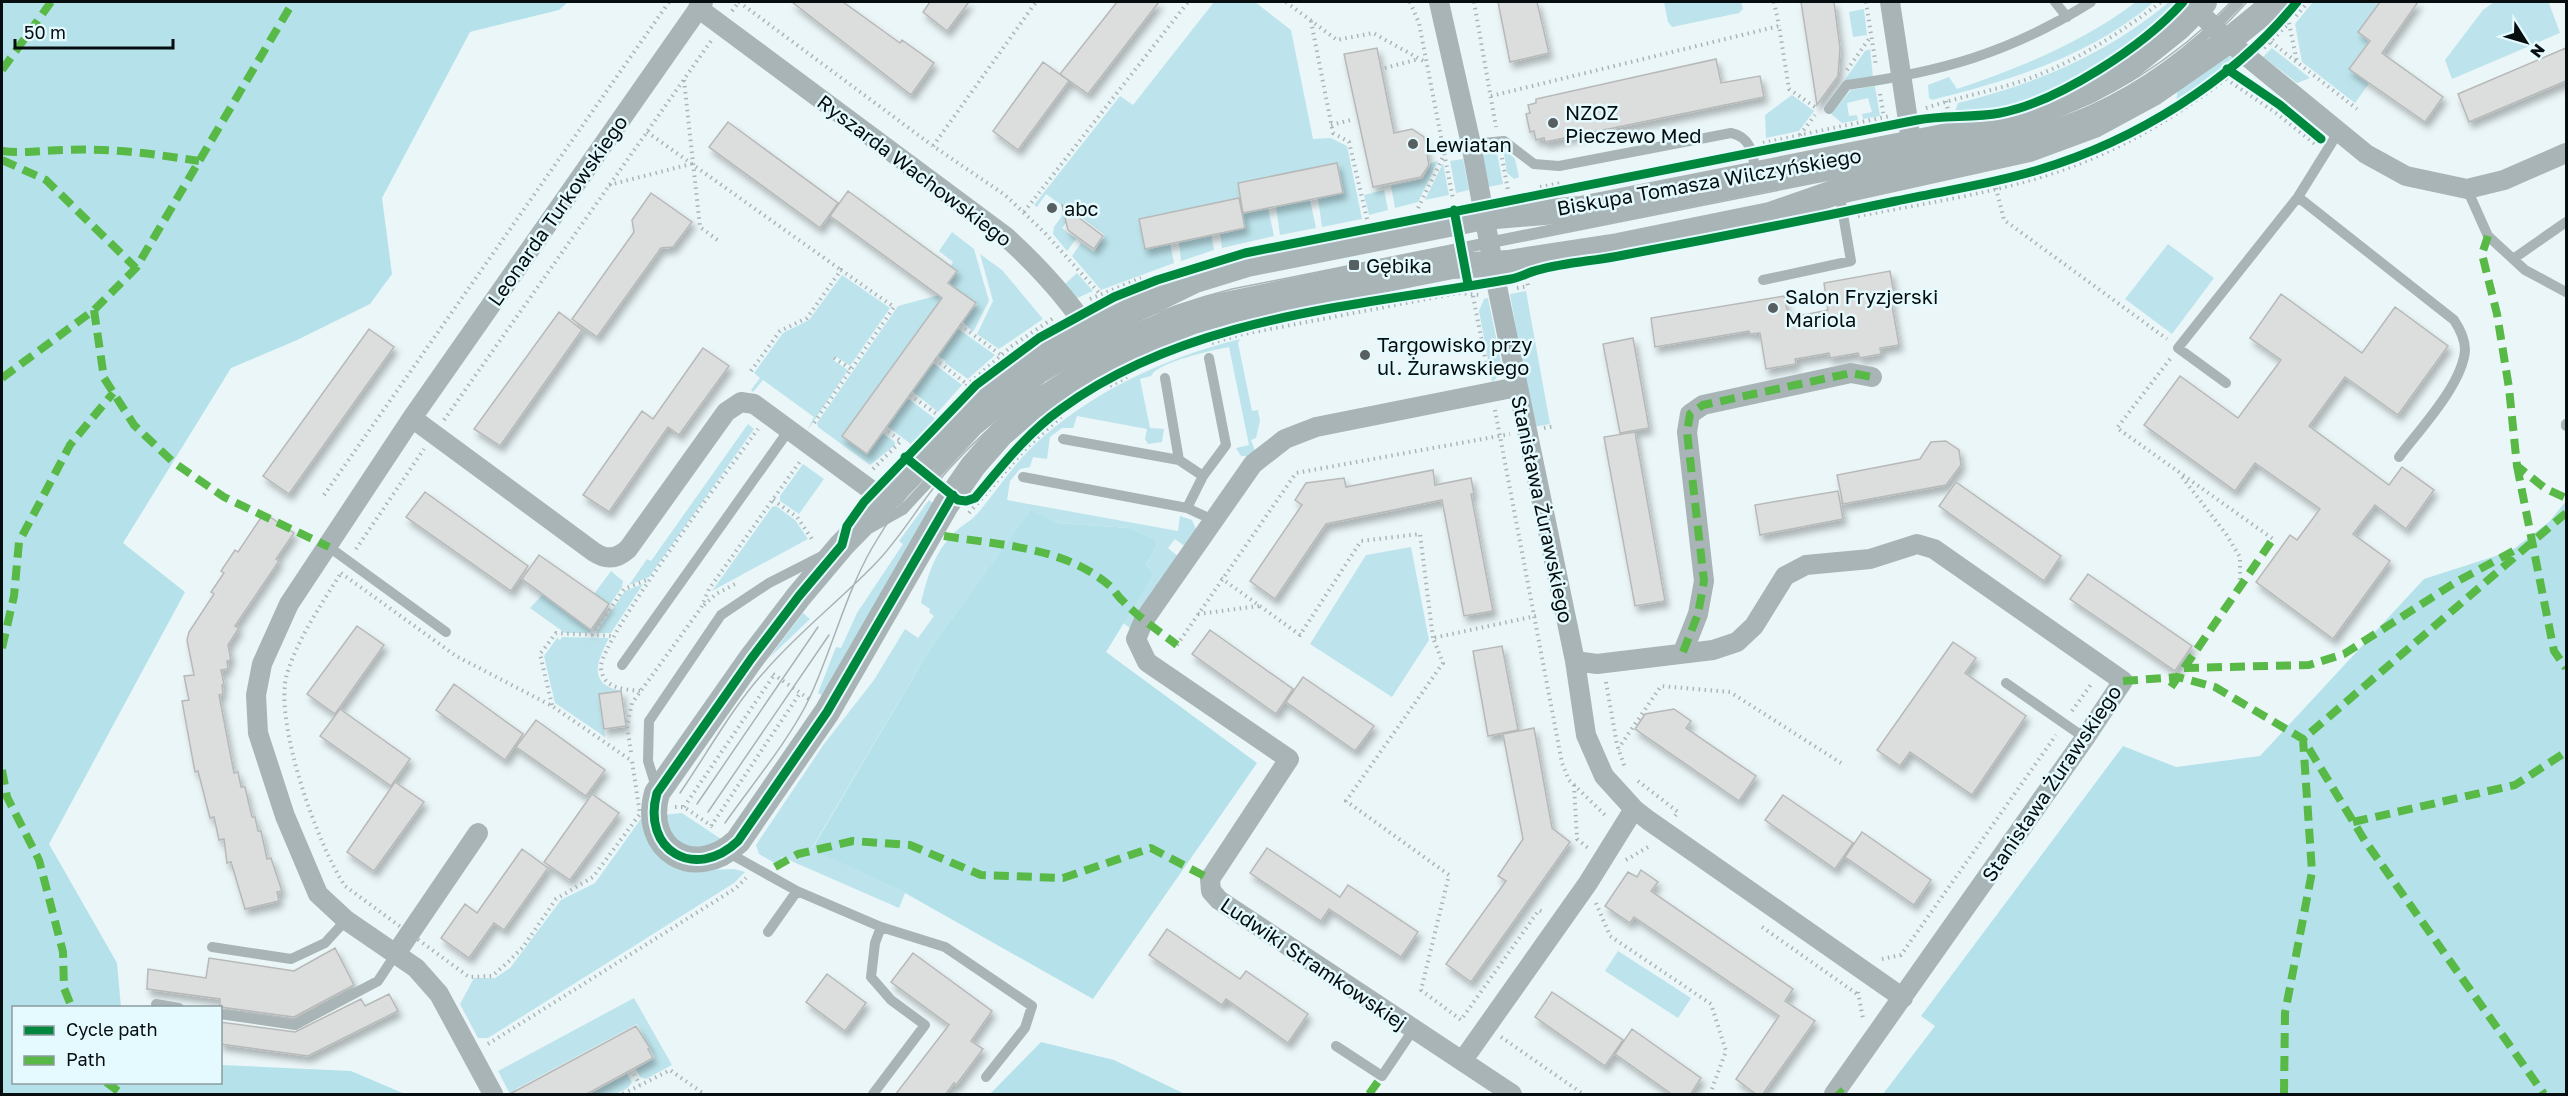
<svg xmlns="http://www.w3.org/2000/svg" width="2568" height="1096" viewBox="0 0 2568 1096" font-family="'Golos Text',sans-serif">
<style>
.green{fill:#bde4ec}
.forest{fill:#b5e2ea}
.building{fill:#dbdedc;stroke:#b7b9b8;stroke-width:1.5;filter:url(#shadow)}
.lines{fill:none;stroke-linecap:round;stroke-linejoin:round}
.path{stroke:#abb5b7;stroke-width:4;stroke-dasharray:1.5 4.5;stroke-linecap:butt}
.service{stroke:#a9b4b6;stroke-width:10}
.minor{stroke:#a9b4b6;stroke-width:20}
.tertiary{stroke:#a9b4b6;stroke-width:26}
.tram{stroke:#aab3b4;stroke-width:1.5}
.quiet{stroke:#58b947;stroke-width:8;stroke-dasharray:15 8;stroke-linecap:butt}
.cycleway-casing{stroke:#e5fafe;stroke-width:13}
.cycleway{stroke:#00873e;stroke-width:9}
.poi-dot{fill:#575f61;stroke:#e5fafe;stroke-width:2}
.labels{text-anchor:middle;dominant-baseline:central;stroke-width:5;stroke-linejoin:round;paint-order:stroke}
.poi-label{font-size:20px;fill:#070e0f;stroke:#e5fafe;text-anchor:start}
.street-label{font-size:20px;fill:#070e0f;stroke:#e5fafe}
</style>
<defs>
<filter id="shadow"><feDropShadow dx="3.5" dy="6" stdDeviation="3" flood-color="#0004"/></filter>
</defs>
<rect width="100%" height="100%" fill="#ebf6f8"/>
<path class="green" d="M1214 2H1255L1291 30 1313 139 1331 138 1347 146 1362 219 1322 227 1318 198 1343 193 1336 163 1238 183 1240 198 1139 219 1145 249 1170 244 1174 263 1101 290 1072 256 1081 243 1094 252 1105 235 1074 212 1062 228 1076 239 1067 251 1053 234 1054 227 1067 209 1046 194 1037 207 1034 205 1120 96 1133 105Z
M1664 2H1741L1743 9 1739 13 1672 27 1668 22Z
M2136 2H2154C2090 56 2012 80 1932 100L1929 98 1928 85 1949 77 1957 89C2022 67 2083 42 2136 2Z
M2169 2H2179C2138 47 2057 99 1997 110 1983 112 1968 111 1955 111L1958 103C2036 84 2107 54 2169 2Z
M2313 2H2380L2358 32 2369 42 2350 69 2370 82 2355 103 2302 62 2295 24Z
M2494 2 2549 3 2560 33 2452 79 2445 60 2483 10Z
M1864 9 1867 35 1853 37 1849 12Z
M2272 48 2310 78 2297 83 2263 57Z
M1870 49 1873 77 1844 81 1865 51Z
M2229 56 2234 58 2176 102 2179 82Z
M1875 86 1880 116 1863 119 1862 114 1872 112 1868 98 1847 103 1849 116 1857 115 1858 120 1842 123 1831 114 1851 90Z
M1792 95 1814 111 1799 131 1766 138 1765 115Z
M1496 148 1503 184 1488 187 1482 156Z
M1503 148 1515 159 1519 177 1514 179 1507 173Z
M1463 159 1469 190 1456 193 1450 161Z
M1438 161 1418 202 1395 208 1391 186 1423 179 1431 163Z
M1443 163 1449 195 1425 200Z
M1384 190 1388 210 1369 215 1364 195Z
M1310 200 1316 228 1280 235 1276 207Z
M1268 208 1274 236 1222 248 1220 233 1245 228 1242 214Z
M952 232 974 249 989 301 973 332 962 321 977 304 948 283 957 271 951 266 953 262 939 251Z
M1211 235 1214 250 1181 261 1179 242Z
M2168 244 2214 278 2172 334 2125 299Z
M980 254 1002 270 1043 319 999 349 977 334 993 301Z
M1077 273 1093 291 1077 298 1065 284Z
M842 275 890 308 850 366 835 356 833 360 848 370 807 431 814 417 763 380 753 392 751 390 760 378 754 373 783 333 809 320Z
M1526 291 1550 424 1533 427 1510 294Z
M939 295 942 298 843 436 867 454 882 433 895 442V445L870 465 818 427 817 423 898 306Z
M1488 298 1502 367 1500 375 1492 382 1479 311 1484 299Z
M957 328 995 355 968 379 945 363 946 361 938 356Z
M1240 339 1238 343 1252 411 1258 410 1260 421 1256 438 1251 440 1255 451 1248 456H1241L1236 448 1249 445 1229 347C1214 350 1157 362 1151 376L1140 379 1150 428 1164 429 1162 442 1148 444 1145 439 1147 429 1077 416 1073 428H1062L1050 437 1047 459 1033 457 1030 467 1020 469 1010 481 1007 500 1178 531 1180 516 1192 520 1197 531 1187 548 1175 539 1168 548 1180 558 1130 628 1123 623 1154 574 1146 565 1157 544 1155 539 1129 528 1057 523 1031 511 930 649 812 848 905 893 899 908 782 857 778 865 759 854 756 845 824 744 874 680 905 629 918 638 934 616 929 612 930 609 921 603C927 578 934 553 953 534 960 526 970 522 977 514 995 493 1010 470 1029 450 1086 394 1163 358 1240 339Z
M933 363 962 385 938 412 912 391Z
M907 398 937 420 912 445 887 426Z
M748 424 754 429 649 577 629 585 647 559 651 561Z
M803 464 824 479 799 514 780 501V496Z
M929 500 937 507 826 698 818 693 836 647 841 648 857 613 903 544 899 541Z
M776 506 795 520 808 539 712 591 772 507Z
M1411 547 1429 640 1392 697 1310 644 1366 555Z
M611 571 623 581 622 587 590 633H565L530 608 543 594 591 629 609 605 594 594Z
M643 584 611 633H596L625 591Z
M803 613 810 619 769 658Z
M562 637 609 638C597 661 587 684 621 691L599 695 605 737 555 703 544 656 557 638 560 640Z
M682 813 727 843 706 851 675 841 662 815Z
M643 816 707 870 734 869 745 872 734 883 488 1038H478L460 1004 474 978H495L510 968 561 900 595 883Z
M1618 951 1691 998 1678 1018 1605 971Z
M634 998 672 1065 646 1079 640 1077 636 1069 655 1058 637 1024 516 1089 519 1094H510L498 1071Z
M627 1074 632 1082C625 1096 604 1095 590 1094Z"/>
<path class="forest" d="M2 2H568L559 10 470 32 382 198 392 274 370 304 295 341 231 368 123 543 185 592 49 844 117 963 121 1007 14 1008V1082H220L221 1065 351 1071 405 1094H2Z
M2566 501V1094H1883L1935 1026 1921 1016 2123 746 2176 767 2260 756 2424 579 2511 551 2549 522Z
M1031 510 1057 523 1129 528 1155 539 1157 544 1146 565 1154 574 1106 652 1257 763 1093 999 905 893 812 849 930 649Z
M1041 1042 1114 1060 1185 1094H990Z"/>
<path class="building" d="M792 2H843L900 43 902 40 934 63 911 95Z
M930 2H969L947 31 923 12Z
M1117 2H1159L1088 94 1060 74Z
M1498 2H1537L1549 53 1510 62Z
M1801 2H1834L1840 48 1838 76 1817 105Z
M2380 2H2418L2382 53 2443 97 2425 122 2349 69 2370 41 2358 32Z
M1377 48 1394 133 1412 129 1424 137 1429 165 1421 177 1373 187 1344 54Z
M2566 48V81L2469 122 2458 94Z
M1716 59 1721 83 1760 76 1764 97 1545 142 1544 138 1536 140 1534 131 1530 132 1526 114 1530 113 1528 105 1536 103V99Z
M1043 62 1069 81 1018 150 993 131Z
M728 122 838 203 820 228 709 147Z
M1337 163 1343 193 1243 213 1238 183Z
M848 191 957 271 948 283 976 303 867 454 842 436 942 298 830 216Z
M651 193 692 222 673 247 661 248 597 337 572 319 634 232 632 220Z
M1239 198 1245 228 1145 249 1139 219Z
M1062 205 1103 236 1094 249 1068 230Z
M1890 271 1894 294H1890L1899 345 1880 348 1881 354 1860 358 1858 353 1830 358 1829 353 1795 359 1796 364 1766 369 1760 333 1750 334 1749 331 1655 347 1651 318 1784 296 1789 318 1828 310 1824 283Z
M2281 294 2362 353 2395 307 2448 346 2398 415 2345 377 2309 426 2389 485 2402 467 2434 490 2406 529 2375 505 2353 534 2390 561 2333 639 2256 582 2290 535 2297 540 2320 509 2255 463 2235 491 2144 425 2180 376 2238 418 2281 360 2250 338Z
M559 312 582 330 500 446 474 429Z
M369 329 394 347 289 494 263 476Z
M1633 338 1649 428 1620 433 1603 344Z
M703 348 729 366 679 435 668 427 609 512 583 495 642 411 653 419Z
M1635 432 1665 601 1635 606 1604 437Z
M1946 441 1959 450 1961 465 1946 485 1843 504 1837 475 1920 459 1931 442Z
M1433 470 1435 485 1471 478 1474 494H1471L1493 611 1464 616 1442 500 1326 524 1275 599 1250 581 1302 505 1295 500 1306 483 1344 478 1346 487Z
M1956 482 2061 556 2044 581 1939 506Z
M1838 491 1843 519 1760 535 1755 505Z
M425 492 528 566 511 591 406 517Z
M264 513 294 533 276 559 279 561 235 626 239 628 228 645 231 660 227 661 228 669 221 670 224 684 222 685 223 694 219 695 234 773 238 772 241 787H245L252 817H255L258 831H261L267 859 271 858 282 891 277 892 279 901 245 909 231 862 227 863 224 839 219 840 214 817 210 818 198 771 195 772 182 701 189 700 184 676 194 675 187 640 189 632 214 594 211 592 224 573 221 571 235 550 238 552Z
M539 555 609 604 591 630 522 579Z
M2088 574 2192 646 2175 671 2070 599Z
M357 626 384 645 335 714 307 694Z
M1210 630 1293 689 1276 714 1192 654Z
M1953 642 1976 658 1965 673 2026 716 1972 795 1910 752 1900 766 1877 750Z
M1502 646 1518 730 1488 736 1473 651Z
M1303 677 1374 726 1355 751 1286 702Z
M454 684 523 734 505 760 436 710Z
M621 691 626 726 604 729 599 694Z
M340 709 410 759 391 786 320 736Z
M1674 709 1691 721 1686 728 1756 776 1739 801 1635 729 1645 714Z
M536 720 605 770 586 796 516 747Z
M1534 728 1552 828 1570 842 1471 982 1446 964 1506 881 1498 876 1523 839 1503 734Z
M395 782 424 802 374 871 347 852Z
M592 794 619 813 570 880 544 862Z
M1783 795 1853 843 1835 869 1765 820Z
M1862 832 1931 880 1914 905 1845 857Z
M1267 848 1340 897 1348 885 1418 932 1401 957 1329 909 1321 921 1250 873Z
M522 849 548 868 504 930 494 923 469 958 441 938 465 904 477 913Z
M1641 870 1658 882 1651 891 1793 989 1785 1001 1815 1021 1762 1095H1757L1736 1079 1779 1016 1634 917 1630 923 1605 906 1628 872 1637 877Z
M1167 929 1240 979 1246 971 1308 1014 1288 1043 1226 999 1222 1005 1149 955Z
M335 948 354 985 294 1017 220 1007V999L147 989 148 969 206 978 209 958 294 971Z
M913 953 992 1011 971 1041 983 1049 956 1085 954 1083 945 1095H895L949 1025 891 982Z
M827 974 866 1003 845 1031 806 1002Z
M1552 992 1623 1040 1605 1066 1535 1017Z
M389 994 398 1011 308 1056 220 1044V1022L295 1032 361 999 365 1006Z
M636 1026 650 1048 648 1049 653 1058 585 1095H508Z
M1632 1029 1701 1078 1690 1095H1673L1615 1054Z"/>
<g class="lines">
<path class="path" d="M739 2 933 146 1005 195 1044 232 1101 295
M1286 2 1337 40 1373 33 1427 63
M1410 2 1419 23 1453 199
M1474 2 1496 127
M1774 2 1779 26
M1866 2 1876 66
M732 11 739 2
M2296 16 2308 2
M1311 21 1333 133 1349 142 1367 219
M2289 23 2297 62
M2271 42 2357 109
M2264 48 2288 24
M1385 68 1419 59
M1847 70 1871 36
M2226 79 2276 113 2315 144
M684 80 700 227 719 241
M1880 94 1884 117
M1491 96 1779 26 1789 89 1815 107
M1946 101 1949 115
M1926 108C1959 97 1992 91 2025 80 2075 62 2119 34 2161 2
M1331 125 1351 120
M647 132 841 270
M1800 135 1815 115
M1763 143 1890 116
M933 146 1036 2
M1502 158 1508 190
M609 185 691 164
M1540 187 1562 183
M1996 188 2004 220 2167 339
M1418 208 1444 155
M1024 212 1188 2
M1858 216C1926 203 1997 193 2062 170 2126 148 2182 113 2235 72
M1517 288 1528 286 1527 281
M1473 296 1488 373
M1090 299 1141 278
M960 325 1001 355
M1212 343 1239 335 1458 293 1481 295
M834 358 851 369
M935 359 968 385
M2170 359 2117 428 2273 539
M751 371 780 331 807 318 841 270 894 307 812 426
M966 386 1012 346 1055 317
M1110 386 1127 377
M910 395 938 415
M1495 410 1562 763 1569 780 1607 817
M444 420 711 41
M1544 428 1555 426
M873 469 901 441 885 429
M2182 477 2226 534 2240 557V586
M324 495 669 2
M773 500 797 517 814 542
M969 513 1026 448 1061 417
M356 549 424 449
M341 573 456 656 552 706 632 761 640 814 593 877 556 899 523 947 506 964 492 976 469 977 345 886C318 846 273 721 287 674 297 640 322 603 341 573Z
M1221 578 1300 635 1361 541 1420 534 1433 638
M704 605 716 594 735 584
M1198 614 1259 606
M1536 616 1433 638 1443 663 1346 801 1449 875 1421 990 1461 1020 1539 910 1545 913
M592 635 624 589 649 579
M1177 645 1296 473 1510 434
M773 674 809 699
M1606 682 1617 745 1625 768
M640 691C624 689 603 689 601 668 598 642 734 462 758 429
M552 705 540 654 556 633 613 636
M2072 711 2092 683
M1618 749 1661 686 1730 692 1841 763
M631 752 627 726 632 703 701 608 709 589 801 460
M1638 781 1678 812 1675 816
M1574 785 1577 839 1588 848
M675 807H684L713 827
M684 807 774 675
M711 826 800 693
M1626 860 1648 847
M1596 903 1610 936 1711 1004 1726 1051 1710 1094
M1762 927 1857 994
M1882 959 1901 955 2056 735
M1858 992 1863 1019
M1501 1037 1583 1094
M488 1044 736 888 746 878
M634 1074 640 1085
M623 1094 670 1070 704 1094"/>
<path class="service" d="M2055 2 2067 17
M1829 109 1847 85C1941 72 2010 53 2091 2
M1471 144 1504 141 1534 164 1559 166 1731 133C1752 137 1753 156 1756 174
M2467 189 2488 236 2525 270 2566 292
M2298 197 2454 320C2460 329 2465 338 2465 350 2463 384 2419 430 2399 457
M2513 259 2566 222
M1763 280 1851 261 1839 191
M1165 378 1179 460
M2226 383 2178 348 2298 197 2339 131
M2566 426V424
M1063 439 1179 460 1203 476
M1023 477 1187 508 1213 520
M1187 508 1203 476 1226 445 1209 358
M871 528 903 510 977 430 1042 378 1099 344 1178 310 1211 300 1357 269 2022 136C2045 127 2069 120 2091 110 2147 85 2197 46 2239 2
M329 547 446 632
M622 665 789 430
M2006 683 2085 738
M657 790 648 761 649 721 721 615 769 583 824 555
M727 852 797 891 881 927 945 947 1032 1006 1025 1028 986 1077
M768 932 797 891
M212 947 291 959 325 943 346 920
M156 1004 179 1008
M220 1014 295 1025 378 981 397 952
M1336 1046 1382 1076 1413 1030
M873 1094 925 1025 891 1000 871 977 875 943 881 927"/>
<path class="minor" d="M1439 2 1471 144 1498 291 1575 661 1586 735 1604 776 1634 809 1648 820 1903 998
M1890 2 1916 173
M698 8 1005 236C1045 272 1080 312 1106 359
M2197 10 2228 41 2366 154 2406 176 2467 189 2504 180 2566 153
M412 418 594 552C606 560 617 559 628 549L726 412 741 402 754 404 886 501
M1683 652 1698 614 1704 581 1687 432 1690 414 1703 405 1851 373 1872 377
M1575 661 1597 664 1713 650 1737 642 1754 626 1785 576 1806 565 1870 559 1917 544 1934 549 2123 681 2085 738 1834 1094
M397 952 478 833
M1463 1060 1588 883 1634 809
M493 1094 439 994 416 968 346 920 318 894 285 816 258 733 256 695 262 664 289 604 412 418 703 2
M1512 1094 1219 900 1211 891 1210 879 1289 759 1147 662 1136 639 1144 620 1253 464 1285 439 1316 427 1517 387"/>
<path class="tertiary" d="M2204 2 2178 28 2124 71 2088 91 2021 118 1953 135 1581 209 1484 217 1247 264 1195 280 1090 331 1050 353 999 390 962 422 842 545 799 596 751 659 657 793C641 850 695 882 738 841L827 712 946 505 973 466 1001 434 1033 406 1106 359 1190 322 1236 309 1452 266 1508 263 1618 246 1770 215 1839 191 2029 149 2094 125 2153 93 2228 41 2276 2"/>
<path class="tram" d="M680 793C708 752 733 706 766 670 799 632 839 601 874 565 902 537 922 499 949 469 1028 381 1129 325 1243 297L1945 157C2067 132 2162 97 2247 2
M697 804 818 627
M708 812 829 635
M725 823C751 786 790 739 809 699 832 650 845 595 872 548 949 415 1085 326 1232 289L2016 132C2099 107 2171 63 2231 2"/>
<path class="quiet" d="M2 70 51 2
M2 151C24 154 44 150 66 150 111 148 155 154 199 161
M2 160 46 180 136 268
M2488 236 2482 254 2497 314 2509 388 2517 466 2546 489 2566 498
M94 310 104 378 134 425 173 462 224 497 329 547
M2 378 94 310 136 268 293 2
M2517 466 2554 651 2566 668
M944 536C999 545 1067 547 1111 587 1115 591 1118 597 1123 601 1139 618 1159 631 1177 645
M2 648 14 596 19 542 70 445 113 393
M1683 652 1698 614 1704 581 1687 432 1690 414 1703 405 1851 373 1872 377
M2184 668 2309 665 2344 654 2456 582 2517 549
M2123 681 2178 677 2215 687 2303 739 2365 841 2544 1094
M2171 687 2273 539
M2 770 7 797 39 860 63 952 64 988 72 1008
M2353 822 2515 785 2566 752
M775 867 798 854 853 841 910 845 981 875 1063 878 1151 848 1210 879
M106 1082 122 1094
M1838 1090 1842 1094
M1369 1094 1382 1076
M2284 1094 2285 1013 2312 872 2303 739 2566 513"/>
<g class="cycleway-casing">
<path id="cycleway" d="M2227 69 2280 105 2321 139
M1454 210 1468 284
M905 457 958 500 966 501 975 498C1002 466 1027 433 1061 409 1189 315 1360 306 1511 279 1521 277 1529 272 1538 270 1566 262 1596 261 1624 255 1715 238 1806 220 1896 201 1943 191 1992 184 2038 170 2135 141 2233 81 2297 2
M953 495 827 712 738 841C695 882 641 850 657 793L751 659 799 596 842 545 847 526 864 502 976 385 1039 338 1114 297 1157 280 1245 253 1917 120C1944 115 1973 118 2000 113 2058 102 2144 46 2183 2"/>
</g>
<use href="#cycleway" class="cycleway"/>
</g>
<g class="poi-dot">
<circle cx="1553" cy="123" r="6"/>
<circle cx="1413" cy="144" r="6"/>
<circle cx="1052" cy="208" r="6"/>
<rect x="1348" y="259" width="12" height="12" rx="3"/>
<circle cx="1773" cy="308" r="6"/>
<circle cx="1365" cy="355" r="6"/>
</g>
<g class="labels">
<g class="poi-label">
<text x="1565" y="112">NZOZ<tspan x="1565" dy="23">Pieczewo Med</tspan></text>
<text x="1425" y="144">Lewiatan</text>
<text x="1064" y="208">abc</text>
<text x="1366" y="265">Gębika</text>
<text x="1785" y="296">Salon Fryzjerski<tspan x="1785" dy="23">Mariola</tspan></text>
<text x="1377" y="344">Targowisko przy<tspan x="1377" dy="23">ul. Żurawskiego</tspan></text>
</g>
<g class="street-label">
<text transform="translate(915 170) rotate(37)">Ryszarda Wachowskiego</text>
<text transform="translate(1709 181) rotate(-10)">Biskupa Tomasza Wilczyńskiego</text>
<text transform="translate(557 210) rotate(-55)">Leonarda Turkowskiego</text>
<text transform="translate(1543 509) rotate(78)">Stanisława Żurawskiego</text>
<text transform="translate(2051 783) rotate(-56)">Stanisława Żurawskiego</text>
<text transform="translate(1314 963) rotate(34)">Ludwiki Stramkowskiej</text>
</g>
</g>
<rect width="2568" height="1096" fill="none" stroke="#070e0f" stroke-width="6"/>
<rect x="12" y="1006" width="210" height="78" fill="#e5fafe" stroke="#8c9c9e" stroke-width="1.5"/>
<rect x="24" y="1026" width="30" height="9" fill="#00873e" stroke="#8c9c9e" stroke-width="1.5"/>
<text x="66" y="1036" font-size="18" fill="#070e0f">Cycle path</text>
<rect x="24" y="1056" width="30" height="9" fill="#58b947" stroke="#8c9c9e" stroke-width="1.5"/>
<text x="66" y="1066" font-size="18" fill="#070e0f">Path</text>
<g transform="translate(2526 42) rotate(127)" stroke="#e5fafe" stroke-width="4.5" paint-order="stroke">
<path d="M0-4.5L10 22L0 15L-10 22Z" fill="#070e0f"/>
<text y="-9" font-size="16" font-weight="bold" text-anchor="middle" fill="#070e0f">N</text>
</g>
<path d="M15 39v9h158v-9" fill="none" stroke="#070e0f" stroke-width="3"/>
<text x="24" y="39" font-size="18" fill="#070e0f" stroke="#e5fafe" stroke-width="4.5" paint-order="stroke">50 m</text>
</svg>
